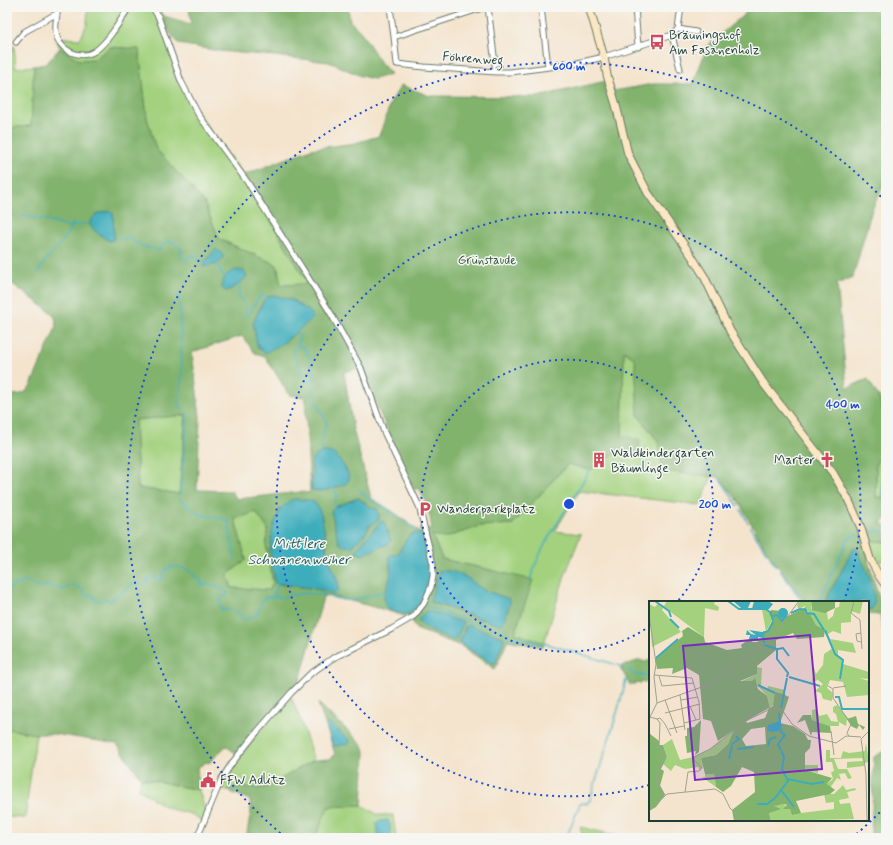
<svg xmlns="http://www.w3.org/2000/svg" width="893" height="845" viewBox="0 0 893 845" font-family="Mynerve,sans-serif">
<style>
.green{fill:#a3d17e;stroke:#618759}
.forest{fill:#82b36d;stroke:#507850;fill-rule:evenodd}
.water{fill:#3eadbb;stroke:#2e7578}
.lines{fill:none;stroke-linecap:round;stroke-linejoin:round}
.stream{stroke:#3eadbb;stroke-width:1.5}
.street-casing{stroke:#6a776a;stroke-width:7}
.secondary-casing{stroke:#6a776a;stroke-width:9}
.street{stroke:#fff;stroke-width:5}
.secondary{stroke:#fbe7c3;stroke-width:7}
.ring{fill:none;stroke:#1d4ed8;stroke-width:2;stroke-dasharray:2 4}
.labels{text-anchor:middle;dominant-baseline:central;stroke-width:3;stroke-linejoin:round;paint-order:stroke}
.poi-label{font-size:13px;fill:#1f3d34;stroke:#f6f6f2;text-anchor:start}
.street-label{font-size:13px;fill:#1f3d34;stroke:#f6f6f2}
.park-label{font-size:13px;fill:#395b43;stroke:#f6f6f2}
.water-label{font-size:14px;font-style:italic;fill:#285f5c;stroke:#f6f6f2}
.inset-river{fill:none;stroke:#3eadbb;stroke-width:2}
.inset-road{fill:none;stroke:#9fa190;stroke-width:1}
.view{fill:#7b2cbf;fill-opacity:0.15;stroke:#7b2cbf;stroke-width:2}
.inset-edge{fill:none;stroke:#1f3d34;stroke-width:2}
.centre{fill:#1d4ed8;stroke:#f6f6f2;stroke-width:2}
.ring-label{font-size:12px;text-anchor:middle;font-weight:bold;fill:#1d4ed8;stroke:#f6f6f2;stroke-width:3;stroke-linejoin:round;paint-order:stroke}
</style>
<rect width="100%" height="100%" fill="#f6f6f2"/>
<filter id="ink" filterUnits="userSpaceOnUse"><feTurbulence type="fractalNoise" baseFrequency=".025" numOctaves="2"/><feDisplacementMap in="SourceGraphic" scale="8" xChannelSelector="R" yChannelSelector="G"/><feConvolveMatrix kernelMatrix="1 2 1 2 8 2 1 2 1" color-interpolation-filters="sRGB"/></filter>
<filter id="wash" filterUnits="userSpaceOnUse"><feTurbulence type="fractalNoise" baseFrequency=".012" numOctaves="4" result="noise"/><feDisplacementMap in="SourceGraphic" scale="16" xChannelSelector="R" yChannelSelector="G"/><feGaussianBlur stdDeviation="0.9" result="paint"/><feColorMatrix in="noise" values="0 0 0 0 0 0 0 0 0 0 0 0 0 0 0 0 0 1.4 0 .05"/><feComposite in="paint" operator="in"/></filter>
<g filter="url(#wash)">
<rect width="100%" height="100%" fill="#f4e4cd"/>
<path class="green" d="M88 7H156L164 16V26L181 81 198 114 244 175 308 284 281 285 277 265 219 239 204 202 156 149 147 118 139 49 110 47 95 59 79 60 60 48 55 37 80 39 87 24Z
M14 45 16 68 34 66 31 126 7 128V57Z
M624 351 635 358 638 415 658 441 663 471 712 476 700 505 579 491 555 531 581 534 565 575 544 643 515 634 491 570 442 559 432 535 444 538 481 526 513 524 568 464 590 470 617 451 622 436Z
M878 396 886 399V419Z
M186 415 179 494 138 488 135 420Z
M886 451V498L876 497V463Z
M256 512 268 529 266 545 273 583 269 590 232 588 227 575 246 560 234 519Z
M862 539 886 542V561L868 560Z
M291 697 300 719 314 760 265 788 237 787 226 790 219 789 223 779 258 733Z
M7 729 36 734 25 818 7 817Z
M141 778 199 790 206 814 202 822C193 812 183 813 171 809 159 804 149 796 139 789Z
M362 805 378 815H393L396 838H315L328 807Z
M580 827 627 838H583Z"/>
<path class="forest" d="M189 7H348L350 21 361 32 381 63 391 74 374 79 361 76 329 62 274 56 219 51 179 44 164 26V16L191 24Z
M744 7H886V180L872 209 853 277 837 284 847 388 868 379 878 396 886 419V451L876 463V497L886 498V518L881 524 886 525V542L862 540 880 601 886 604V644L880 615 868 614V609H872L853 549 825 602H805L770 556 737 499 719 477 663 471 658 441 638 415 635 359 624 351 622 436 640 440 639 453 617 452 590 470 568 464 513 524 481 526 444 538 432 535 442 559 533 580 515 633 544 643 543 647 508 640 495 669 461 646 416 629 411 618 385 610 324 594 300 680 289 692 238 753 234 752 226 746 209 763 206 762 197 768 199 790 141 778 117 744 55 734H36L7 729V394C19 395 24 396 31 385L55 330C56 323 57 319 52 313L7 280V128L31 126 34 66 46 64 60 48 79 60 95 59 110 47 139 49 147 118 156 149 204 202 219 239 277 265 281 285 308 284 244 175 311 149 355 143 379 136 391 102 401 85 430 96 537 97 610 80 614 91 653 84H693L708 45 746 13ZM272 295 293 300 301 307 309 311 296 332 286 341 258 348 256 339 253 323 264 300 266 298ZM242 336 255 353 265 356 289 395 305 397 310 493 300 492 237 499 231 491 197 490 200 417 192 352ZM360 368 414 490 419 488C426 501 430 515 432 529H428L426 527V529L420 532 392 511 371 498 353 429 344 372ZM186 415 179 494 138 488 135 420ZM336 456 344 467 346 484 322 491 312 490 311 477 313 474ZM358 498 372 508 371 526 368 527V530L361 538 339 541 333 521 335 507ZM296 499 313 502 325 532 327 553 339 585 310 588 278 584ZM256 512 268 529 266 545 273 583 269 590 232 588 227 575 246 560 235 519ZM411 534 423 537C428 555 434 573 426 591 423 597 418 604 414 610L397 613 387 608 384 598 386 588 391 577 389 556 397 554ZM439 571 469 579 479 587 486 591 509 599 482 620 431 602ZM466 626 493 664 461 644 460 642Z
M640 660 645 662 650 660V681L630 685 620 667Z
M318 703 362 744 365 751 362 805 328 807 315 838H246L251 811 250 800 226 790 237 787 265 788 314 760 330 759 335 754Z
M886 750V838H871L874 757Z"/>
<path class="water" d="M110 211 113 213 114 237 113 240 109 241C101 236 94 231 89 224 95 213 98 213 110 211Z
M216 249 222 254 223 259 217 264 203 267 204 263Z
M236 270 244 271 247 277 233 288 226 291 221 287C225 275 225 275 236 270Z
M272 295C277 296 290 299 294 301 297 303 299 305 302 307 307 310 312 311 313 318L286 341 266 353 264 352 258 348 256 339 253 323 264 300 266 298Z
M322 452C325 452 329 452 332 453 338 455 349 472 349 479 348 481 348 482 346 484 337 487 320 494 312 490L311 477 313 474 311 464 312 460 315 456Z
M886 455V496H882V460Z
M358 498 372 508 377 509 379 515V519L368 527V530L352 547 344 546 339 543 331 511 335 507Z
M296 499C302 500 312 499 316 504 325 515 324 540 327 553 330 566 340 578 338 592L334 593 310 588 275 583 270 551 272 530 280 509 291 500Z
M381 521 384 522 391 541 388 544 362 555 356 552 357 549Z
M415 533H419C420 533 423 537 423 538 427 544 431 566 430 574 430 585 420 608 409 613 404 615 399 613 394 612 390 610 387 609 385 604 382 594 388 587 390 578 391 572 390 562 389 556 392 555 396 555 398 553 404 546 406 535 415 533Z
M856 548C862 559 881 597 872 609H868V602H825L853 549Z
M440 570 455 572 469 579 479 587 486 591 509 599 510 603 503 623 500 625 431 602 430 600 436 583 439 571Z
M428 611 463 622V624L456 640H453C440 635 427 632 418 620L425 612Z
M468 625 503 637 504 640 495 663 493 664 461 644 460 642 466 626Z
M327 722H328L350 741V743L349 744 336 746H333L326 724Z
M388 820 390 824 391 838H378L376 824 380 821Z"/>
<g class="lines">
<path class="stream" d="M22 216 42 219 68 227 73 224 74 225
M118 238 130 239 134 241 135 243C139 244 141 246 145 247 150 249 153 247 159 250L161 249V246L168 241 175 243 182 251 181 257 184 260 187 261 189 257 193 255 196 256 198 260 203 261 204 263 206 262
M217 263 220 272 226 278
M38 272 47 258 62 242 72 227 74 225 78 226 81 224 86 223
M236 283 238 284 240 290 238 296 246 305 245 309 246 315 247 316C250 313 252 312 252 308L261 295H264L267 299
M179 294 182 370 181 385 178 403 182 408
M295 330 300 336 298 341V345L307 350V354L310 357V361L312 368 311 371 314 374V380L310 384 307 382 306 378C301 374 301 371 300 365 295 360 294 357 293 350L298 345
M312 388 316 401 327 423C322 432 322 442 322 452
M719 478 725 486 738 506
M333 488 337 494 334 504 337 506
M359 489 367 497 390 511 416 530
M180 494 186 438 187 413
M179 499C186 502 190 509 197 513 206 518 219 516 228 521L235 560
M741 510 748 523
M750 527 767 553
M863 530 886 532
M770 557 776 566
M780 570 801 600
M530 579 539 556 546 542 590 470
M144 583 149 582 147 580 151 577H156L158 580H162C162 576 163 572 166 569L168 570 170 569V567C176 566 183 567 188 570 190 571 192 573 195 574V578L199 579 201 580V584L203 585C210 582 220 589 227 592V596H223L220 600V608L224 610C230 609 236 610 241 615V618L243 620C246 618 252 618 255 616 261 612 259 602 266 597 272 598 278 596 285 597L290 594 296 595 305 593 320 595 344 600H354L364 597 384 592 385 593
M7 591 16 583 19 586 21 583C27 580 31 583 36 587L38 586 43 587 49 585 52 587 58 586 59 589 62 590C74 585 73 581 84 592V594L85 596 90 595H93L95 600 103 601 106 598 109 601 112 600 114 598 116 597 117 593 121 594 123 591 127 590 133 584H140
M273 597 278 584
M819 602 848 539 857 534
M426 606 473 623 489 626 490 628 502 631 510 637 551 645 624 667
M628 668 632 674 650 676
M566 838 580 804 584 803 586 804 590 800C602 760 616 720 626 680"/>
</g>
</g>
<g filter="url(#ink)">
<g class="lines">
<g class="street-casing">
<path id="street" d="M58 7C57 15 55 24 56 31 57 50 80 61 95 51 109 41 120 21 129 7
M152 7 158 16 181 81 198 114 248 183 330 312 361 368 384 432 419 506 433 564V576L431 587 424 603 414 616 411 618 392 629 333 658 310 674 291 693 257 732 232 763 221 780 197 838
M390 7 394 37 397 64 424 67 496 72H510L573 64 604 57 672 35 678 29 681 7
M488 7 496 72
M541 7 548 67
M635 7 638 47
M678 29 696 32
M672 35 680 69
M394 37 485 7
M16 42 24 32 54 15H57"/>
</g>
<g class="secondary-casing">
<path id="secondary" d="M589 7 604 57 607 75 616 105 628 154 648 193 691 255 704 276 730 331 764 384 833 473 848 499 854 512 861 528 870 559 879 576 886 586"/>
</g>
<use href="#street" class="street"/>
<use href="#secondary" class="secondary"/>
</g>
</g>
<g class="ring">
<path d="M650 626A146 146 0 1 1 677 602"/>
<path d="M649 785A292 292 0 1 1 844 601"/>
<path d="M884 808A438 438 0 0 1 853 837M285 837A438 438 0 1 1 884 200"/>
</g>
<defs>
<g id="bus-bare" transform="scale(1.2)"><path d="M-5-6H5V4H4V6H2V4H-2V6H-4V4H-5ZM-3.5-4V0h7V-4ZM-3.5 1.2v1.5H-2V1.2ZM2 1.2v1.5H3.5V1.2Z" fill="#d1495b" stroke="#f6f6f2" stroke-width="2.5" paint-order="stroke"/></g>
<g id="building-bare" transform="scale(1.2)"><path d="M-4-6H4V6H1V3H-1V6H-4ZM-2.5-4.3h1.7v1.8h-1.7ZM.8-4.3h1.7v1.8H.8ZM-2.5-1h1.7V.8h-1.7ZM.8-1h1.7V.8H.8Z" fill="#d1495b" stroke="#f6f6f2" stroke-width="2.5" paint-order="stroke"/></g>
<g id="church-bare" transform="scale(1.2)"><path d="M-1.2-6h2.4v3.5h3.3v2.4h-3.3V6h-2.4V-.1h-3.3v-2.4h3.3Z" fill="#d1495b" stroke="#f6f6f2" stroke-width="2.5" paint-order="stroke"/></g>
<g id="parking-bare" transform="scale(1.2)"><path d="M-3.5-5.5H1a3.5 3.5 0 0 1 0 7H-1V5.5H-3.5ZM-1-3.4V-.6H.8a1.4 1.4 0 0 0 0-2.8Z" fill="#d1495b" stroke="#f6f6f2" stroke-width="2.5" paint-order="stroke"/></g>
<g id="civic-bare" transform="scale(1.2)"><path d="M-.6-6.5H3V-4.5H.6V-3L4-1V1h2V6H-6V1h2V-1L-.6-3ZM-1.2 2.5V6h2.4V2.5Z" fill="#d1495b" stroke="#f6f6f2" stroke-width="2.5" paint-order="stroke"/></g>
</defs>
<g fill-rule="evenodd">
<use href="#bus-bare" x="657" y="42"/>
<use href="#building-bare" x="599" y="460"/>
<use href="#church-bare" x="827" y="460"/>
<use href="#parking-bare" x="425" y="509"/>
<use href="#civic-bare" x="208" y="780"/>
</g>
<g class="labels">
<g class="poi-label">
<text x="669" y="35">Bräuningshof<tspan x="669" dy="15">Am Fasanenholz</tspan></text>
<text x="611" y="453">Waldkindergarten<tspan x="611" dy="15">Bäumlinge</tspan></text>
<text x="815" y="460" text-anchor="end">Marter</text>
<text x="437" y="509">Wanderparkplatz</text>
<text x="220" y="780">FFW Adlitz</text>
</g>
<g class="street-label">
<text transform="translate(473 59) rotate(4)">Föhrenweg</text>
</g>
<g class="park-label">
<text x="487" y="260">Grünstaude</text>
</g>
<g class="water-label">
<text x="299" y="544">Mittlere<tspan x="299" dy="16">Schwanenweiher</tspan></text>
</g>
</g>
<g transform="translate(649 601)">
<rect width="220" height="220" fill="#f4e4cd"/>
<path d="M18 0H66L65 3 70 6 69 10 56 7 55 36 15 6 13 9 32 31 3 46 0 3 6 6 9 2 15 5ZM150 0H162V8L178 11 179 19 184 15 186 7 190 6 191 0H214L211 13 202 10V21L192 22V33L184 30 179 33H176V29L167 24 156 5 150 8 148 5ZM113 8H117L124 17 117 31ZM181 38 204 42 207 52 189 49V55L192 56 194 63 220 71V78L210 77 220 80V94L198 96 194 81 181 79 178 87 184 92 183 100 174 98 172 92 166 90 174 83 169 79 163 81 165 67 167 73 174 64 175 53 184 47ZM108 66 113 67 112 85 118 88 119 85 136 89 135 93 121 107 118 95 104 80 91 81 108 73ZM188 104 199 117H202L198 118 197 125 190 121V125H181L163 119V109L168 108 170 115 178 113 182 120 189 121 187 113 184 111V106ZM85 129V133L79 143 67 154 52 157 54 166 51 170 49 166 36 168 26 164 22 170 14 163 18 156 14 144 23 138 31 159 44 156 61 148ZM217 142 220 161 215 162V165L198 167V161L214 160 213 157 185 158 189 168H198L203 177 199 178 196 172 190 173 192 179 188 177 181 187 178 183 184 178 182 171 185 170 183 161H177V149H181V157H192L194 150 200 152 216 150ZM156 164H169V172L156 170ZM56 173H65L67 186 53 176H56ZM194 184 197 189 206 187 207 189 198 191 200 197 190 199 191 203 201 202 205 218 122 220 120 212 127 204 135 203 138 207 152 212 185 208V201L177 202 175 193H185Z" fill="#a3d17e"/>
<path d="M162 0 186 1V7L176 12 163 9ZM157 6 158 12 161 13 167 24 176 29 175 36 148 38 144 32 127 39V49L108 65V73L91 80H103L106 77 109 88 118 95 121 107 124 105 126 91 134 93 136 89V94L140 96 131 122 144 125 156 133 159 139H162L161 147 156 152V169L183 177 178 183 186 189 181 193 147 200 152 212 143 214 141 208H134L138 204 135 203 125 205 132 208 120 212 122 220H85L83 209 106 191 105 171 93 166 82 185 74 191 67 186 65 173H56L52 157 67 154 79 143 85 129 69 140 62 120 54 118 50 74 38 67 23 73 24 67 8 68 6 57 34 35 33 30 39 26 55 36 56 41 78 49 93 47 92 44 100 38 104 41H109V38L113 39 114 30 118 31 124 18 120 13 122 9 132 10 129 13 137 16ZM120 107 116 117 98 122 97 120ZM116 126 117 143 97 145 93 138 102 128ZM154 114H162L163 119 181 125 182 132 163 131 162 135 156 119 148 122ZM207 115 209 123 216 126 214 129 210 124 208 128 202 125 198 118ZM52 119 50 151 46 154 47 150 38 152 36 135H38V127L45 126ZM0 132 10 140V144H14L18 156 12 168 15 170 11 185 16 194 7 206 0 210Z" fill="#82b36d" fill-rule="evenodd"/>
<path d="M84 0H102L99 7H92ZM105 0H119L124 3 120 8H103ZM129 12a5 5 0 1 1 10 0a5 5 0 1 1-10 0ZM98 29 102 33 107 34 100 29 113 31 114 37 109 36V40H104L100 38 101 34H97ZM131 120 130 130 122 131 118 129 119 124Z" fill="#3eadbb"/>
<path class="inset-river" d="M6 0 20 10 22 16M79 0 90 8H117L122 12 124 20M142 12 151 8 157 9 158 12 165 13 175 29M124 15 128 14 133 20 138 14M21 18 30 27M176 29 186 53 194 59 191 78M115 42 114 32 119 30 124 21M115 44 128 48V58L139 72 138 76M129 48 134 47 140 55M7 57 29 38M140 76 171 85M109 84 126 92M186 96H190L193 108H219M132 107 138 77M130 112 132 131 136 134 129 143 132 149M83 143 90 138 87 135M119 145 121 138 127 136M88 148 105 146M80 158 83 144M139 178 162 183 175 181M132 189 145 206M108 203H118L126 197 139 180 133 168 135 156 132 150"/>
<path class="inset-road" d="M205 0 202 12 211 19 213 48M0 13 7 63 5 76 8 102M212 32 207 33 208 40 212 41M5 74 43 77 50 101 51 118 35 122M10 75 13 85 45 82M179 85 184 88V97L202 123 198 132 200 135M184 87 197 85M31 94 36 129M16 99 28 132M32 99 49 96M41 105 47 119M16 112 51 103M1 116 8 118 11 122 10 147 15 158 7 178 16 194M0 118 8 102 61 83 121 39 150 0M8 118 11 117 16 123 22 135M20 128 35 125M182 130 185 154M36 191 39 171 50 170 53 167 45 159V156L61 148 97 120 125 106 133 109 143 123 160 135 187 142 197 135 212 136M0 210 18 193 66 188 74 193 81 207 93 220M218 220 217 173 212 138 220 130"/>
<path class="view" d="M161 34 173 168 46 179 34 45Z"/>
<rect width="220" height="220" class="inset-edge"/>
</g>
<circle cx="569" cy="504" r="6" class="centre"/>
<g class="ring-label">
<text x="569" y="70">600 m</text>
<text x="843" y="408">400 m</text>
<text x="715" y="508">200 m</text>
</g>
<rect width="893" height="845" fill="none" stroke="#f6f6f2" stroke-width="24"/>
</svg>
